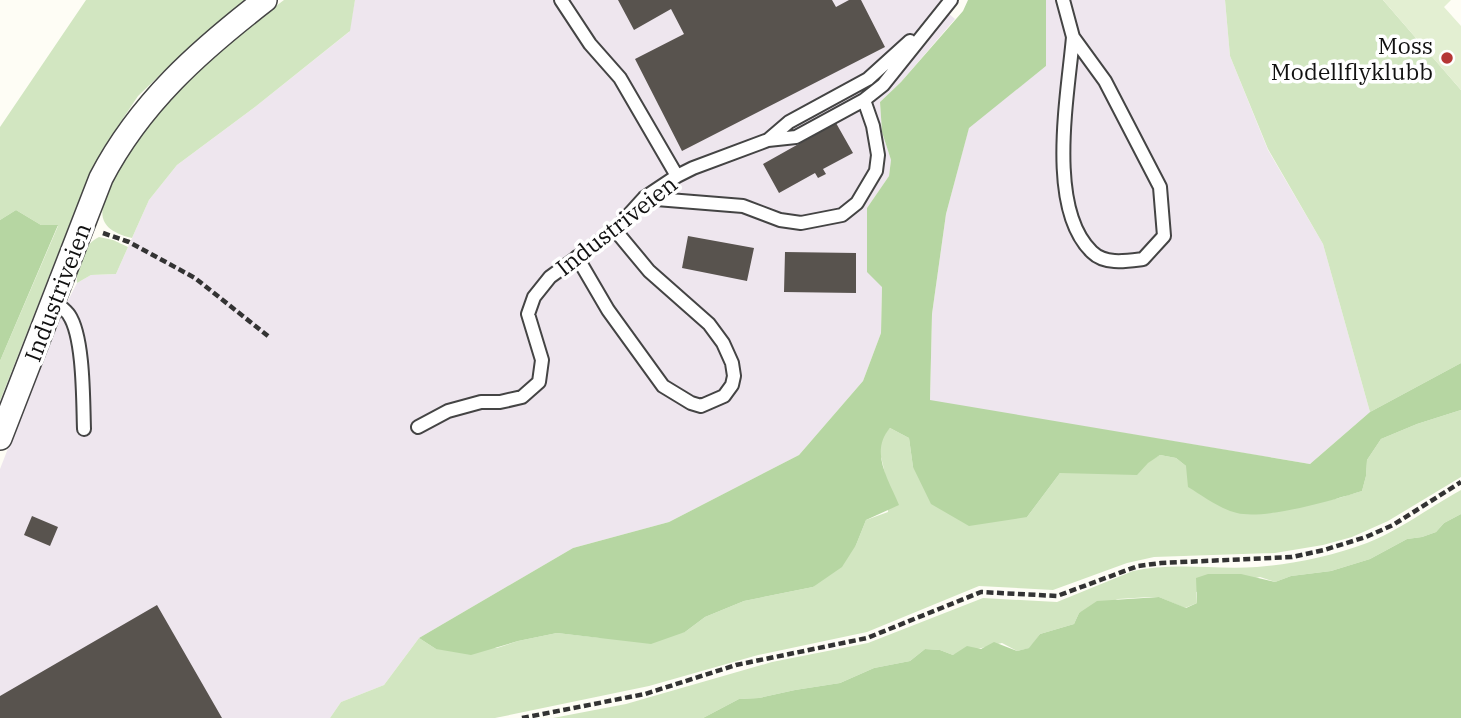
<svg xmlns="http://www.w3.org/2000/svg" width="1461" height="718" viewBox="0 0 1461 718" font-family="'IBM Plex Serif',serif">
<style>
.industrial{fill:#eee6ee}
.green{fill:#d2e6c1}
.forest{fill:#b6d6a2}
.pitch{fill:#e3efd2}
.building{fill:#58534e}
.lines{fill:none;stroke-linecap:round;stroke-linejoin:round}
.lane-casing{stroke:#444;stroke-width:16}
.street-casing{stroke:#444;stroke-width:26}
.path{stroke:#333;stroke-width:4.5;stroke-dasharray:7 3.5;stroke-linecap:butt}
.lane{stroke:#fff;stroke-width:12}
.street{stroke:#fff;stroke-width:23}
.poi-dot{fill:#b53635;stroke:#fff;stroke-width:2.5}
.labels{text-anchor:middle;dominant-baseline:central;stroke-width:7;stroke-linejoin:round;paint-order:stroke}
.poi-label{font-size:23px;fill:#111;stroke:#fff;text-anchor:end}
.street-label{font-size:23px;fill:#111;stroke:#fff}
</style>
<rect width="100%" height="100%" fill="#fefdf5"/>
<path class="industrial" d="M355 0H945L942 8 955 19 901 82 880 102 882 132 891 160 889 176 867 208 882 286 881 333 863 381 799 455 669 522 573 548 419 638 384 685 341 702 330 718H0V469L58 320 77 283 91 275 116 274 149 200 177 165 255 107 349 32Z
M1046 0H1225L1230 56 1268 150 1323 244 1370 412 1310 464 930 401 932 314 946 214 969 127 1046 66Z"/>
<path class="green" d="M86 0H248L185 51 138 96 104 147 83 190 0 401V361L58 226 41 225 16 210 0 220V127Z
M284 0H355L350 31 255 107 177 165 149 200 132 238C92 228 99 208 115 178 128 154 140 130 158 109 194 68 240 33 284 0Z
M1225 0H1383L1461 90V363L1370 412 1323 244 1268 149 1230 56Z
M99 237 113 240 128 247 116 274 91 275 77 283C75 266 84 244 99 237Z
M1461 410V477L1388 521 1352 537 1323 545 1275 553 1154 557 1127 563 1053 590 979 586 867 632 758 655 649 686 495 718H330L341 702 384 685 419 638 436 649 497 648 518 641 557 633 601 638 685 632 705 617 744 601 813 587 856 545 866 520 888 512 884 469 880 453V439L890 428 909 438 913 467 1027 517 1060 473C1090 473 1135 471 1160 455L1176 458 1186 466 1270 513 1339 498 1362 491 1366 476 1367 460 1381 439 1417 424Z
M1461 490V514L1444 523 1436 532 1422 537 1407 539 1370 559 1331 571 1291 576 1275 582 1260 577 1196 592 1197 603 1185 608 1159 597H1150L1118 599 1079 613 1074 624 1040 634 1030 648 1017 651 1002 643 953 655 940 650 925 649 910 661 874 668 840 683 795 690 759 698 739 699 703 718H553L626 704 772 662 868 643 983 598 1057 602 1133 571C1174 562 1215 570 1257 567 1293 564 1333 556 1367 543 1400 530 1430 507 1461 490Z"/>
<path class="forest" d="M968 0H1046V66L969 128 946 214 932 314 930 400 1310 464 1370 412 1461 363V410L1417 424 1381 439 1367 460 1366 476 1362 491C1334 500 1265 520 1237 513 1220 509 1203 496 1188 487L1186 466 1176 458 1160 455 1148 463 1137 475 1060 473 1027 517 969 526 931 504 913 467 909 438 890 428C869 452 889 480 899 505L866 520 856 545 842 567 813 587 744 601 705 617 685 632 651 644 557 633 518 641 471 655 436 649 419 638 573 548 669 522 799 455 863 381 881 333 882 287 867 272V208L889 176 891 160 882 132 880 102 901 82 963 11Z
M16 210 41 225H58L0 361V220Z
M1461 514V718H703L739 699 759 698 795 690 840 683 874 668 910 661 925 649 940 650 953 655 967 646 981 649 994 642 1017 651 1029 648 1040 634 1074 624 1079 613 1097 601 1159 597 1186 608 1197 603 1196 578 1208 574H1241L1275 582 1291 576 1331 571 1370 559 1407 539 1422 537 1436 532 1444 523Z"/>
<path class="pitch" d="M1383 0H1451L1444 7 1461 26V90Z"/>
<path class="building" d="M618 0H832L836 7 849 0H861L885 47 682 151 635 59 684 34 671 9 634 30Z
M836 123 853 153 823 169 826 174 818 178 815 173 779 193 763 164Z
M688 236 754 248 747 281 682 268Z
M785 252 856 253V293L784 292Z
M32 516 58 527 50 546 24 535Z
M157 605 222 718H0V696Z"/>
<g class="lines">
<g class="lane-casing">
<path id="lane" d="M561 0 590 44 620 78 677 176
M1063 0 1073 37 1105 81 1160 187 1164 236 1143 259C1127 261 1105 265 1092 252 1046 208 1068 95 1073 37
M768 140 789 122 868 79 910 41
M644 198 743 206 780 220 801 223 842 215 857 203 876 171 878 155 873 126 864 100
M577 257 608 310 663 386 691 403 701 406 724 396 732 385 734 376 732 363 723 343 709 324 649 271 615 230
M53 300C58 305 66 310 69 315 84 337 83 402 84 429
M418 427 448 411 481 402H500L522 397 539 382 542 360 528 314 534 297 550 277 615 230 644 198 677 176 693 168 768 140 796 137 864 100 883 85 951 0"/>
</g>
<g class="street-casing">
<path id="street" d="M0 438 101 178C140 103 199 51 265 0"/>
</g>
<path class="path" d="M103 233 129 242 195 278 268 336
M522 718 645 694 736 665 867 638 981 592 1057 596 1138 566 1161 563 1292 557 1324 550 1366 537 1393 525 1461 482"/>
<use href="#lane" class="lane"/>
<use href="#street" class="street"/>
</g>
<circle class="poi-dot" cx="1447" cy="58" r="7"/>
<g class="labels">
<g class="poi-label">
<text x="1433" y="45">Moss<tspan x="1433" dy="26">Modellflyklubb</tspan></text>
</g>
<g class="street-label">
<text transform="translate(616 225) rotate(-38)">Industriveien</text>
<text transform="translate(57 292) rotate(-69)">Industriveien</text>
</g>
</g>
</svg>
